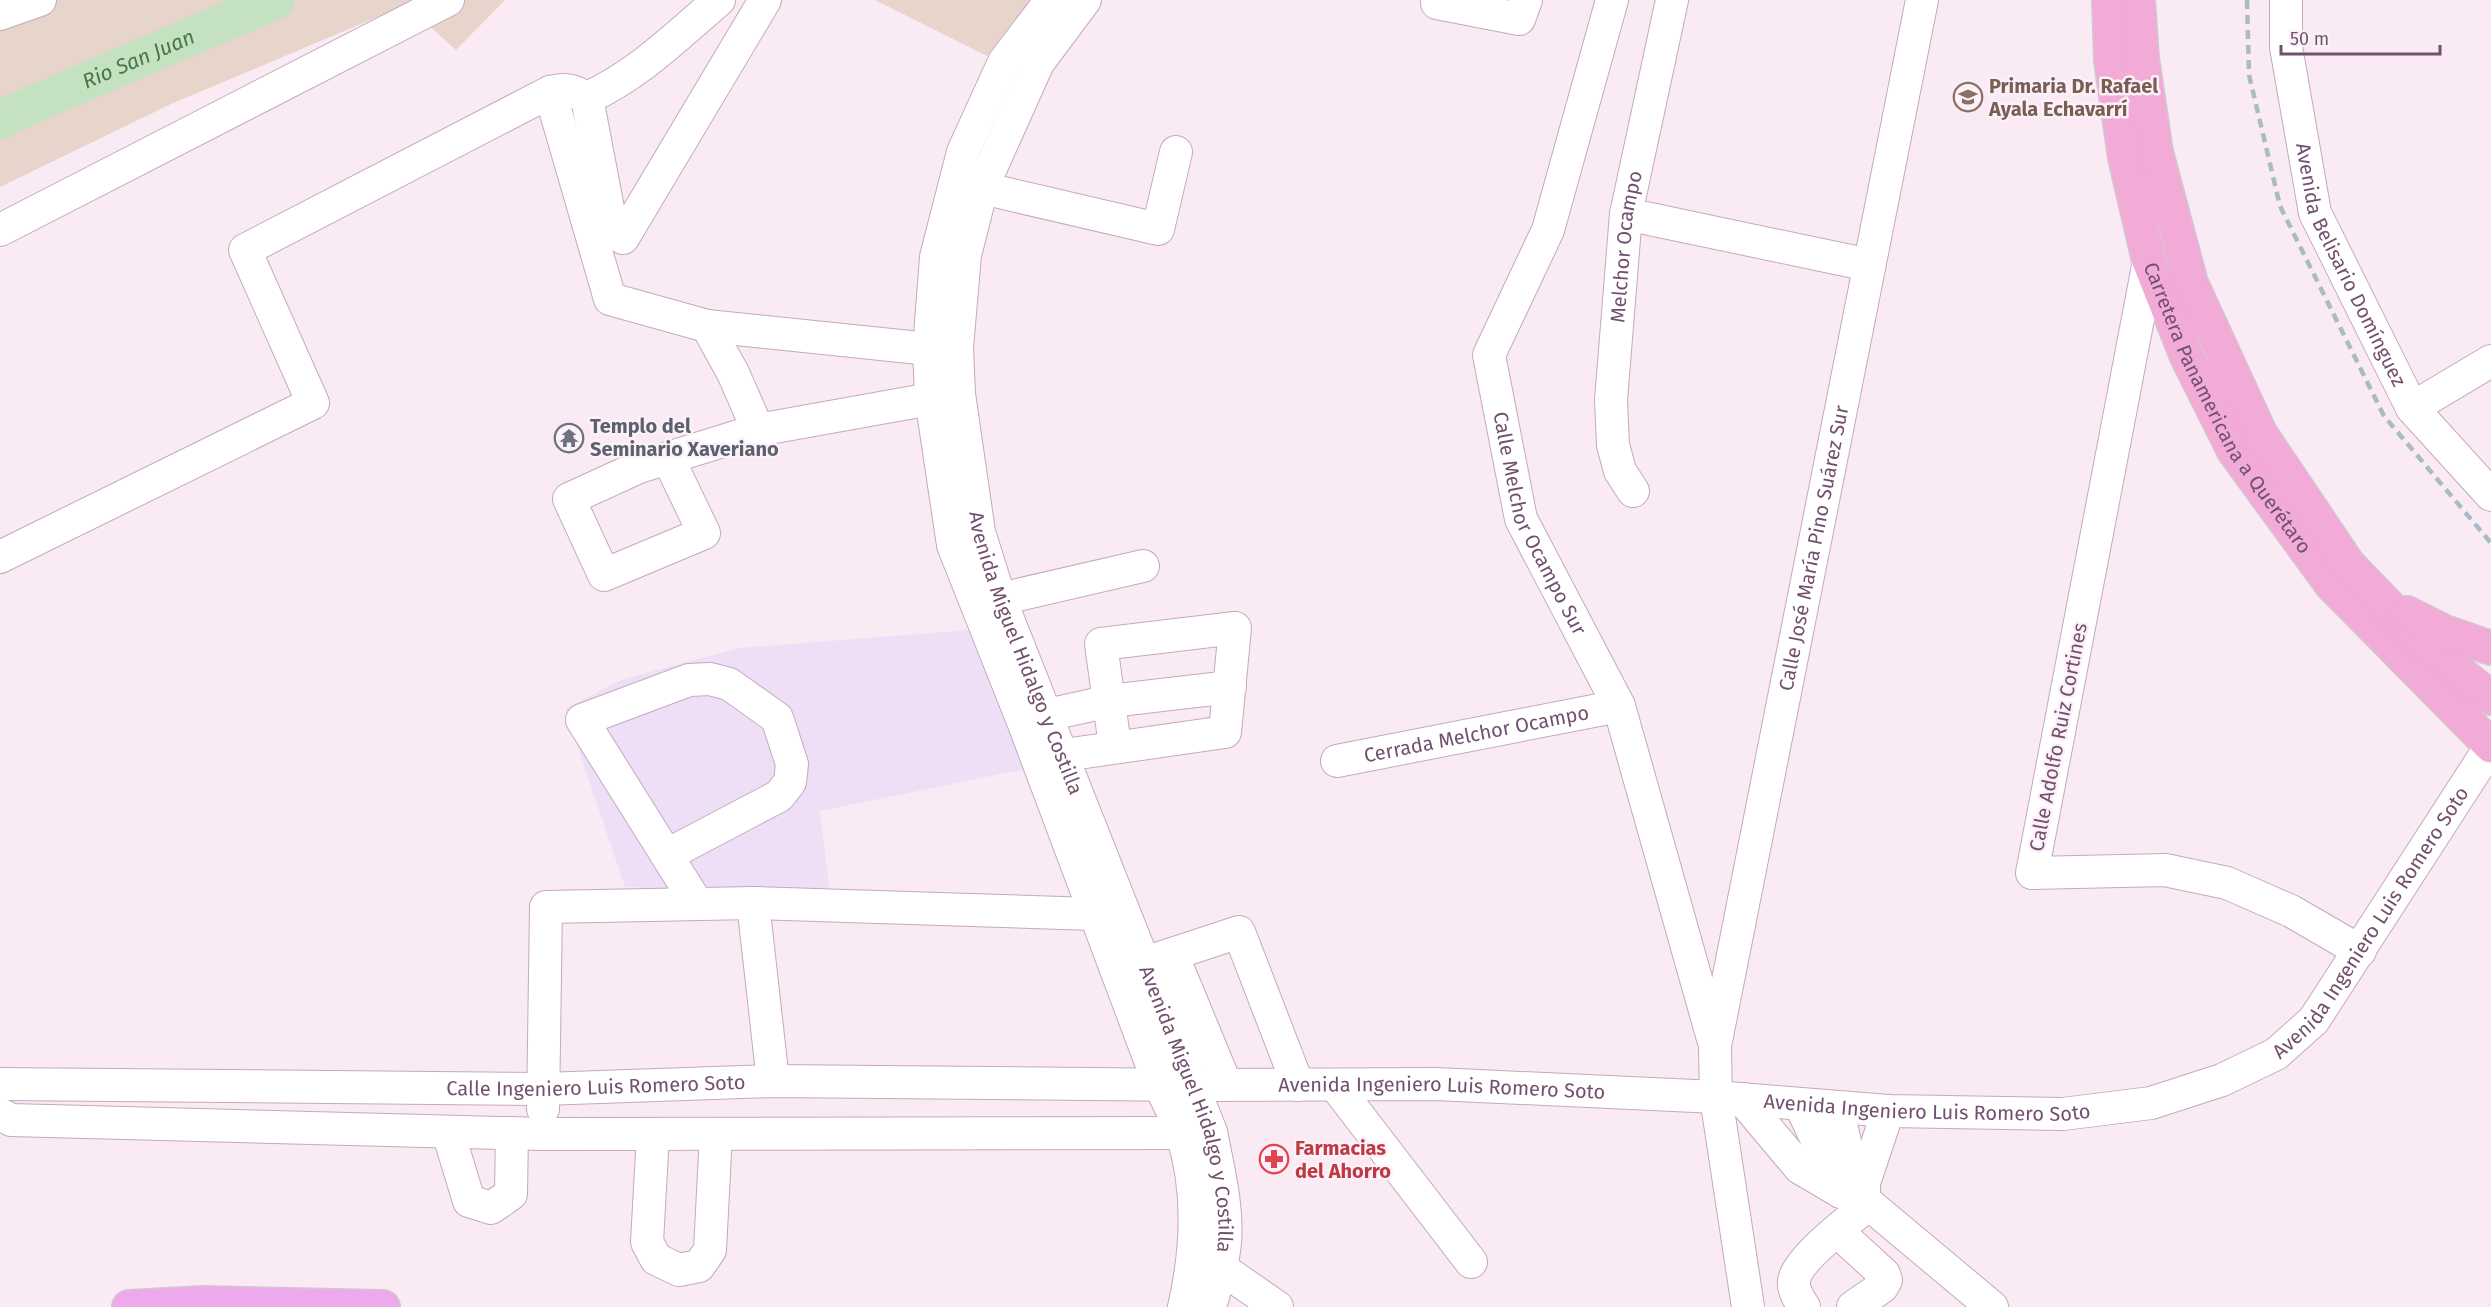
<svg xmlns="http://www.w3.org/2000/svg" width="2491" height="1307" viewBox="0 0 2491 1307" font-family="'Fira Sans',sans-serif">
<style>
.medical{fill:#eedff7}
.green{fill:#e7d4ca}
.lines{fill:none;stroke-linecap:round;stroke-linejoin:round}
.river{stroke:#c4e2c1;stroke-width:38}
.minor-casing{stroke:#c4a9bf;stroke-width:34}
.major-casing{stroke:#d2c7d1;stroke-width:36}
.highway-casing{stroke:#d2c7d1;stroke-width:36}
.minor{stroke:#fff;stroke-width:32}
.major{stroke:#f1abd6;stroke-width:33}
.highway{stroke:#eda9eb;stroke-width:33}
.rail{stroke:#a9bcc4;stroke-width:4.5;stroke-dasharray:9 6;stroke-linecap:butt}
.labels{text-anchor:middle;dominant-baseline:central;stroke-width:5;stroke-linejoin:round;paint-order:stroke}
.education-label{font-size:20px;font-weight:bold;fill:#785e54;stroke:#fdf1f9;text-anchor:start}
.street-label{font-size:20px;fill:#72506e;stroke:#fdf1f9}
.worship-label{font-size:20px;font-weight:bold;fill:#5b616d;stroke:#fdf1f9;text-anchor:start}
.health-label{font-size:20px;font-weight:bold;fill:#be3a42;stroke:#fdf1f9;text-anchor:start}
.water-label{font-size:21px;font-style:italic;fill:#497646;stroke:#fdf1f9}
</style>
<rect width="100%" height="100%" fill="#faeaf4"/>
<path class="medical" d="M970 630 1030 768 820 811 830 894 625 887 565 709 623 679 740 648Z"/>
<path class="green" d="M46 0H505L456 50 406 5 171 104 0 187V18Z
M875 0H1030L987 56Z"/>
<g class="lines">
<path class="river" id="s1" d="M0 121 6 116 276 0"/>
<g class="minor-casing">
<g id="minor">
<path d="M1051 0 1004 62 963 152 936 257 929 349 931 398 953 545 1024 724 1159 1084C1167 1100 1176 1117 1182 1134 1200 1190 1197 1250 1184 1307"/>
<path id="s2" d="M1085 0 1038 63 982 188 965 255 957 347 959 394 979 532 1000 599 1211 1132C1218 1168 1228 1207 1225 1243 1223 1265 1216 1286 1210 1307"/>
<path d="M1438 0 1437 3 1519 19 1526 0"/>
<path id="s3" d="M1612 0 1548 230 1489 355 1521 519 1619 706 1713 1039"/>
<path id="s4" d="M2286 0V47L2315 213 2412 408 2491 495"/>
<path d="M0 14 40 0"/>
<path d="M550 92 610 299 707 326 929 349"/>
<path d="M587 98 609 214 623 238 765 0"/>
<path d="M982 188 1158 229 1176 152"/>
<path d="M1626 214 1869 265"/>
<path d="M0 230 448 0"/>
<path d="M2149 261 2032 873 2165 870 2227 883 2291 911 2360 951"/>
<path d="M707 326 733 373 758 430"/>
<path d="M2412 408 2491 361"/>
<path d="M668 458 704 533 604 575 569 499 639 467 758 430 953 395"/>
<path id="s5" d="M1633 491 1620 471 1613 445 1611 400 1626 214 1672 0"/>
<path d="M0 557 313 403 245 250 550 92C565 88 573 90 587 98 638 75 677 36 719 0"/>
<path d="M1000 599 1143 566"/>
<path d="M1047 715 1110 701 1230 687"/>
<path d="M1043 758 1225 732 1235 628 1101 644 1115 746"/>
<path id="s6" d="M1337 761 1619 706"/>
<path d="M667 855 779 796 790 782 792 764 777 718 729 684 710 679 689 680 582 720 696 902"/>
<path d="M753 903 773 1081"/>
<path d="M1172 954 1226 1085"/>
<path d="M1145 963 1239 932 1298 1085"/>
<path id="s7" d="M0 1084 543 1089 773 1081 1192 1085 1436 1084 1716 1097 1888 1111 2063 1114 2151 1103 2222 1080 2276 1054 2314 1020 2491 746"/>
<path d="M1335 1085 1471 1262"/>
<path d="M1742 1099 1800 1168 1841 1192 1864 1200 1992 1307"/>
<path d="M1800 1104 1841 1192"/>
<path d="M1837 1107 1848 1155 1864 1183"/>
<path d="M543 1109 546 907 753 903 1094 914"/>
<path d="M0 1114 11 1120 542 1134 1200 1133"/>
<path d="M448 1132 469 1201 491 1208 511 1194 512 1133"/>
<path d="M653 1134 647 1242 656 1259 679 1270 699 1266 710 1250 716 1134"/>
<path d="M1864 1200V1183L1888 1111"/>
<path d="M1837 1231 1884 1274 1886 1280 1882 1287 1853 1307"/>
<path d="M1221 1268 1277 1307"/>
<path id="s8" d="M1748 1307 1716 1097 1715 1046 1922 0"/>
<path d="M1804 1307C1799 1299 1793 1291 1794 1281 1796 1260 1852 1218 1869 1204"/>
</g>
</g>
<g class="major-casing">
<g id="major">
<path id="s9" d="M2109 0 2111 61 2125 158 2149 261 2187 357 2234 451 2331 584 2491 746"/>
<path d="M2138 0 2142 58 2156 152 2191 283 2260 433 2348 564 2428 647 2491 698"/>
<path d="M2407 613 2445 632 2491 648"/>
</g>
</g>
<g class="highway-casing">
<path id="highway" d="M129 1307 203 1303 383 1307"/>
</g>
<use href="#minor" class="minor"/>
<use href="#major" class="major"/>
<use href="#highway" class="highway"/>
<path class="rail" d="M2247 0 2249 75 2280 206 2384 416 2491 543"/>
</g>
<defs>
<g id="school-ring" transform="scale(1.5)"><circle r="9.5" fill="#fdf1f9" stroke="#8d6e63" stroke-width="1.5"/><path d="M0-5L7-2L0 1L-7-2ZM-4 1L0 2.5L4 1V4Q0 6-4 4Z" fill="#8d6e63"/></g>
<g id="temple-ring" transform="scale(1.5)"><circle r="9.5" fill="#fdf1f9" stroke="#6b7280" stroke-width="1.5"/><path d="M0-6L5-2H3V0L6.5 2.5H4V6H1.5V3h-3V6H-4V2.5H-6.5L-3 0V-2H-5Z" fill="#6b7280"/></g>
<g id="pharmacy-ring" transform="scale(1.5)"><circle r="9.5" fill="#fdf1f9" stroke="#e0444e" stroke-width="1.5"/><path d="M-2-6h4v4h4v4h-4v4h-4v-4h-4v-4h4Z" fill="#e0444e"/></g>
</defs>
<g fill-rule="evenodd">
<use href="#school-ring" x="1968" y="97"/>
<use href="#temple-ring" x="569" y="438"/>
<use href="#pharmacy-ring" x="1274" y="1159"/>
</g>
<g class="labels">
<g class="education-label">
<text x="1989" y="86">Primaria Dr. Rafael<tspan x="1989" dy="23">Ayala Echavarrí</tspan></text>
</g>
<g class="street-label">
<text stroke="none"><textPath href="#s5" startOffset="250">Melchor Ocampo</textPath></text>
<text stroke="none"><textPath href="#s4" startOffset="276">Avenida Belisario Domínguez</textPath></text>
<text stroke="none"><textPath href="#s9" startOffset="432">Carretera Panamericana a Querétaro</textPath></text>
<text stroke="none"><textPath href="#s3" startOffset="554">Calle Melchor Ocampo Sur</textPath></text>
<text stroke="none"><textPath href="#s8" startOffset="771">Calle José María Pino Suárez Sur</textPath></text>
<text stroke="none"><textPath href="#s2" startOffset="693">Avenida Miguel Hidalgo y Costilla</textPath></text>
<text stroke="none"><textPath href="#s6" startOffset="142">Cerrada Melchor Ocampo</textPath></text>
<text transform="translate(2058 737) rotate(-79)">Calle Adolfo Ruiz Cortines</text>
<text stroke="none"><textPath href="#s7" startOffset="2450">Avenida Ingeniero Luis Romero Soto</textPath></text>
<text stroke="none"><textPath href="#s7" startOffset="596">Calle Ingeniero Luis Romero Soto</textPath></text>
<text stroke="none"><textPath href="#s7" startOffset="1442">Avenida Ingeniero Luis Romero Soto</textPath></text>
<text stroke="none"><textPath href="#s7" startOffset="1928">Avenida Ingeniero Luis Romero Soto</textPath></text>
<text stroke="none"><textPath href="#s2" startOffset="1179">Avenida Miguel Hidalgo y Costilla</textPath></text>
</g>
<g class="worship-label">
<text x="590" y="426">Templo del<tspan x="590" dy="23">Seminario Xaveriano</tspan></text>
</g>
<g class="health-label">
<text x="1295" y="1148">Farmacias<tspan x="1295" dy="23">del Ahorro</tspan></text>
</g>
<g class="water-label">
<text stroke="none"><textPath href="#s1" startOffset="152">Rio San Juan</textPath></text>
</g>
</g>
<path d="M2281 45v9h159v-9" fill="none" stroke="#72506e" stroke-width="3"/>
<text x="2290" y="45" font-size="18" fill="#72506e" stroke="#fdf1f9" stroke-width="4.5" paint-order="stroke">50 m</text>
</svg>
